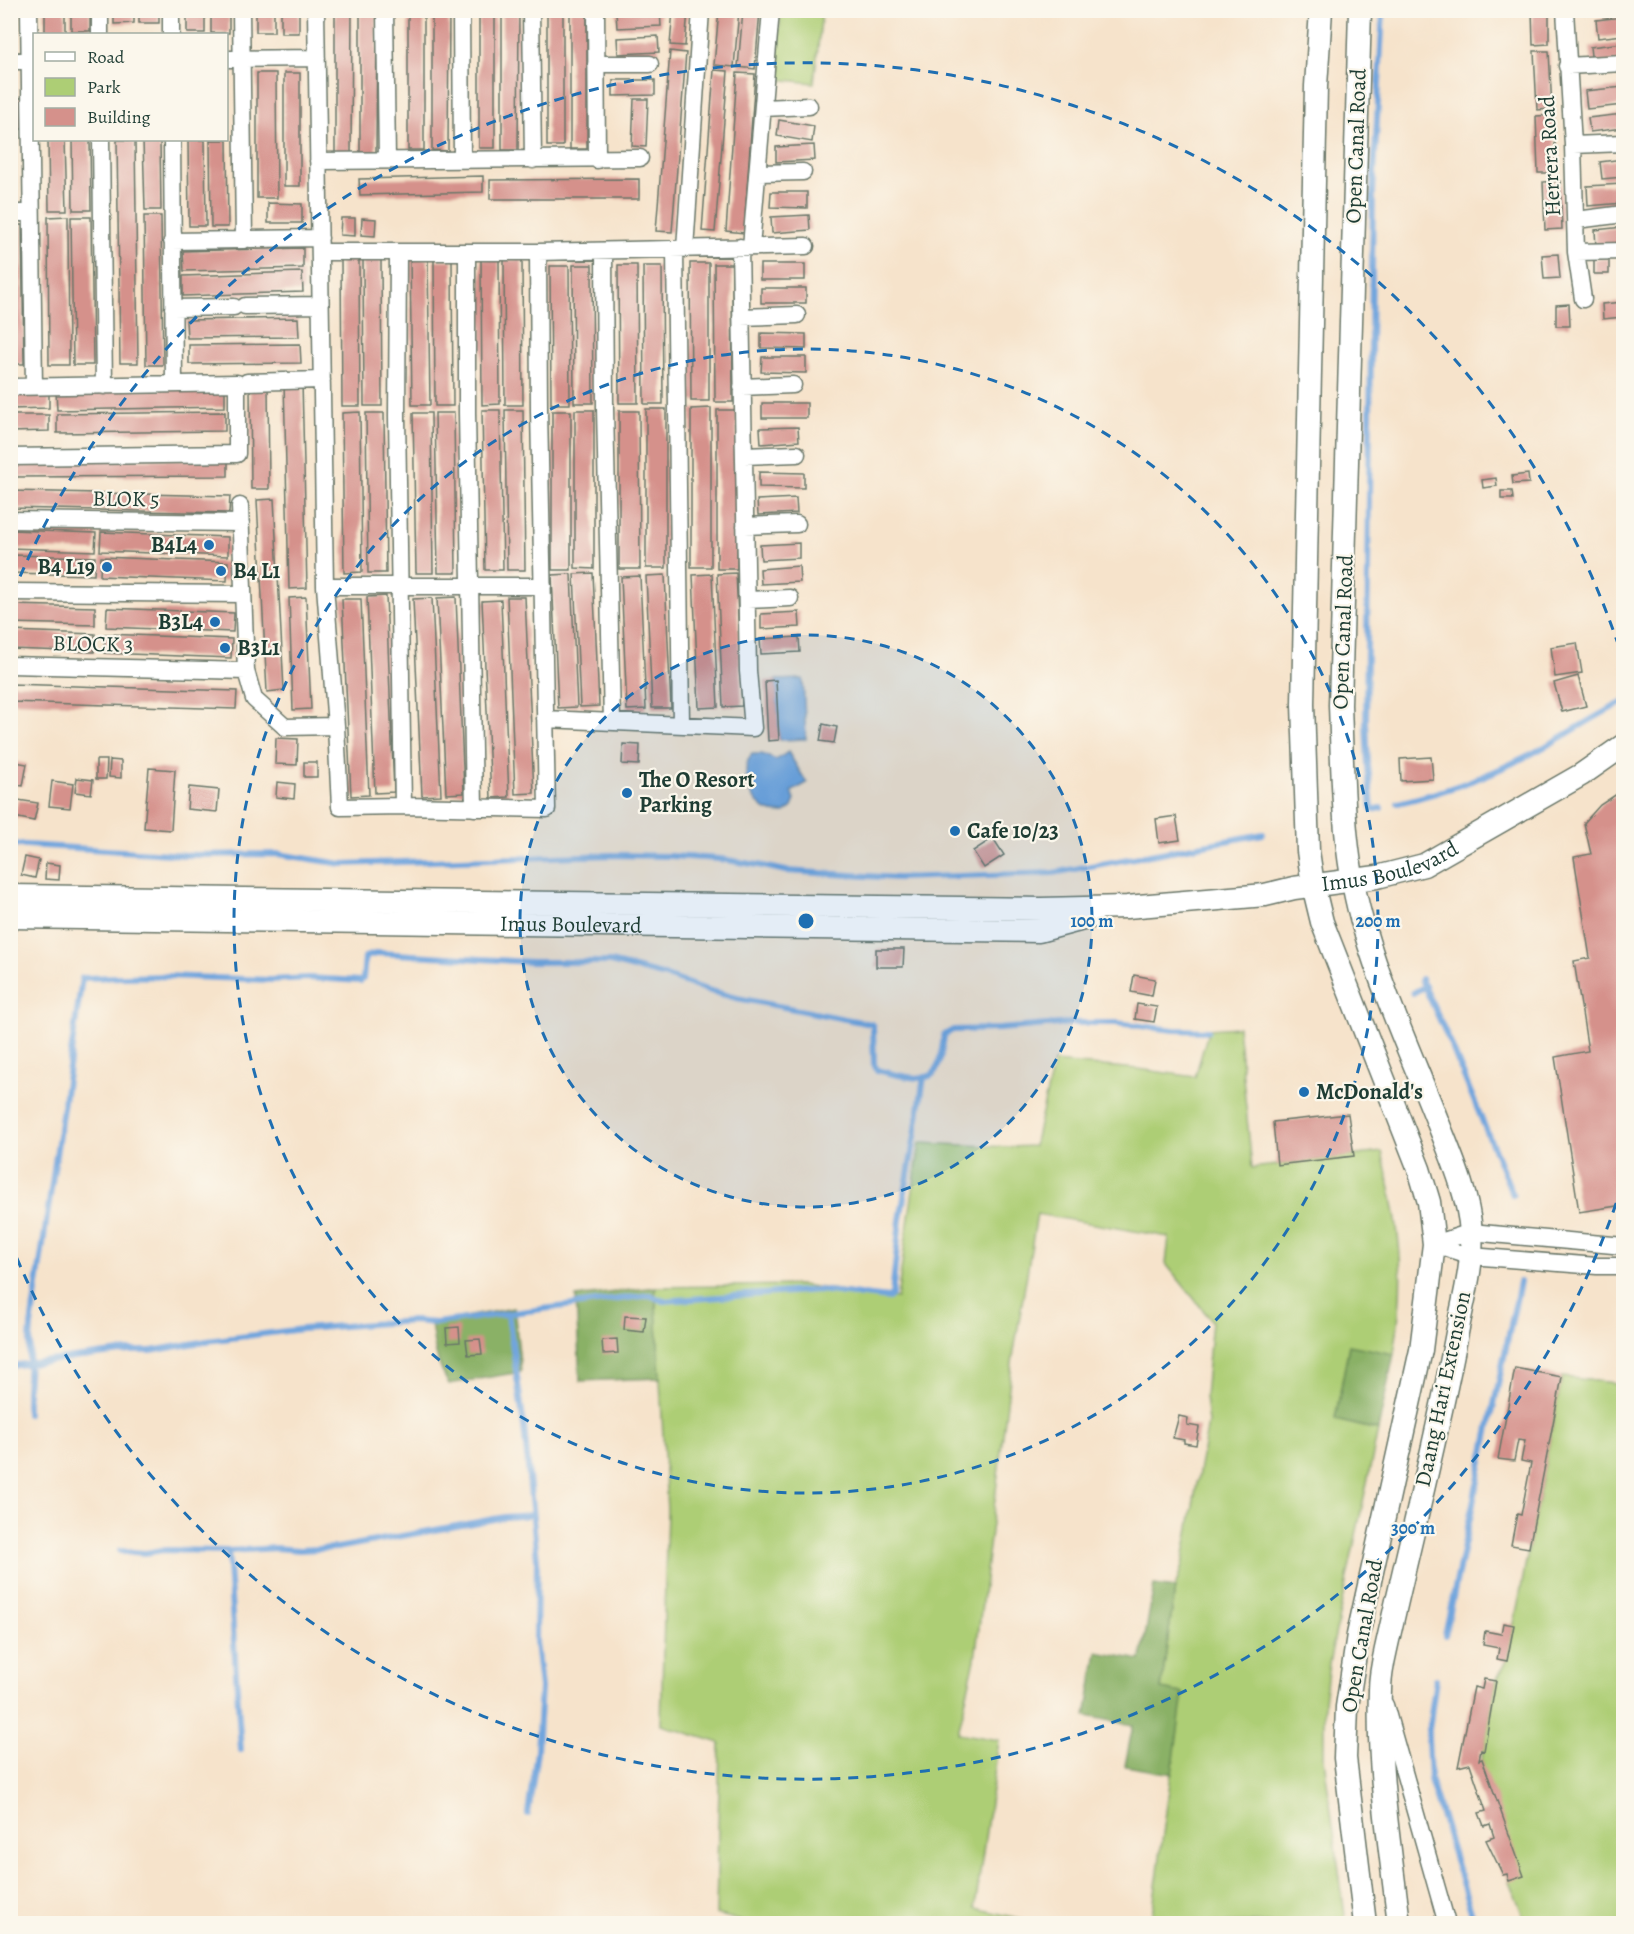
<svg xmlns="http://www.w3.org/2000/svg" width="1634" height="1934" viewBox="0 0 1634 1934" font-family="Alegreya,serif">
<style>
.green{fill:#adce75;stroke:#668654;stroke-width:1.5}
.forest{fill:#8ab166;stroke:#54774d;stroke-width:1.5}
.water{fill:#71a5dd;stroke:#487188;stroke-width:1.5}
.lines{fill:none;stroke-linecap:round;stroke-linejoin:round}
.stream{stroke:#71a5dd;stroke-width:6}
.building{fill:#d5918b}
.minor-casing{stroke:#6a7769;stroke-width:19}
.secondary-casing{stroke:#6a7769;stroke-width:25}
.minor{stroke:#fff;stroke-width:16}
.secondary{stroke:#fff;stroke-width:22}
.ring{fill:none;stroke:#1f6fb2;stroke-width:3;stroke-dasharray:10 8}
.poi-dot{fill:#1f6fb2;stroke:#fbf7ec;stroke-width:2}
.labels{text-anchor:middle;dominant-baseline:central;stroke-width:4.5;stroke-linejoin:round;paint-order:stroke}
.street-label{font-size:22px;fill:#1f3d34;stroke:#fbf7ec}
.poi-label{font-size:22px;font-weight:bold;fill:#1f3d34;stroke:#fbf7ec;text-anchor:start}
.centre{fill:#1f6fb2;stroke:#fbf7ec;stroke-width:3}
.ring-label{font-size:18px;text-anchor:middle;font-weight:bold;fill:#1f6fb2;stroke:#fbf7ec;stroke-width:4.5;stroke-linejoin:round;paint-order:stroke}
</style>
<rect width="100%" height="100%" fill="#fbf7ec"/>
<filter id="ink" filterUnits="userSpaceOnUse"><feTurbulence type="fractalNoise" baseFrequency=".0167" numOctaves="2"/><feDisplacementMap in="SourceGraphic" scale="12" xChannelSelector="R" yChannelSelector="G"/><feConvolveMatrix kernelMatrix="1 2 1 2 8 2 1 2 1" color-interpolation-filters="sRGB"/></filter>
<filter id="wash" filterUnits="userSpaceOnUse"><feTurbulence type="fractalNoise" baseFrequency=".008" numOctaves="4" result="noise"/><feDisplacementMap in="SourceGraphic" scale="24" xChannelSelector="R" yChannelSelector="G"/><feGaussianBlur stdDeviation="1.35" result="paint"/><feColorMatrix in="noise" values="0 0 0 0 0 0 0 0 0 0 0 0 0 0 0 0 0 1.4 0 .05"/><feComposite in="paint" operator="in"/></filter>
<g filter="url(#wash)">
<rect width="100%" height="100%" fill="#f6e3cb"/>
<path class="green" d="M781 11H822L814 83 775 79Z
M1238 1027 1252 1168 1382 1152C1390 1187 1398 1222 1400 1257 1402 1289 1399 1322 1394 1354L1349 1346 1335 1420 1378 1430 1329 1664 1324 1701V1759L1346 1923H1151L1182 1693 1161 1689 1175 1588 1182 1566 1208 1423 1205 1396 1212 1321 1166 1264 1169 1237 1037 1214 1012 1363 975 1659 958 1733 999 1740 975 1908 1039 1923 752 1924 716 1914 720 1743 661 1725 667 1510 655 1287 801 1285 897 1298 920 1143 1009 1147 1034 1146 1054 1062 1138 1069 1195 1077 1209 1029Z
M1562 1377 1623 1384V1923H1526L1509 1881 1482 1759 1496 1681 1507 1660Z"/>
<path class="forest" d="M655 1287 660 1378 580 1381 576 1297Z
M514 1308 521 1372 449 1384C436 1364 434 1346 431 1323Z
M1349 1345 1394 1354 1378 1430 1335 1420Z
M1154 1585 1175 1588 1161 1689 1183 1693 1172 1774 1125 1766 1133 1725 1086 1716 1097 1652 1141 1660Z"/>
<path class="water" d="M803 679 806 739 779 740 776 680Z
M788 752 807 783 791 792 795 800 792 807 785 813C778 813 768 813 762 807 748 796 740 768 752 754H762L776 760Z"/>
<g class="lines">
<path class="stream" d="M1398 803C1441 793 1484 778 1523 758 1558 742 1589 718 1624 702
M1381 808 1372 810 1368 766 1366 722 1373 193 1383 10
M10 844 186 855 278 854 342 864 612 855 671 856 720 859 758 865 786 871 898 878 1053 873 1263 834
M1421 979 1449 1040 1513 1195
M1413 993 1425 986
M508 1314 524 1426 537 1559 536 1642 541 1688 537 1751 528 1814
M10 1366 129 1351H151L207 1341 302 1329 413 1321 436 1323 650 1295 663 1301 818 1290 889 1298 892 1295 900 1220 915 1136 924 1077
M27 1414V1392L31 1326 82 978 165 976 270 980 309 978 361 981 363 979 365 957 379 953 531 962H610L666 976 707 990 737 998 871 1024 873 1026 874 1064 877 1070C890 1073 924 1084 934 1073 940 1067 943 1044 944 1035L953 1030 999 1029 1071 1023H1116L1174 1030 1208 1031
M120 1551 145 1553 163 1550 228 1551 276 1548 299 1550 337 1548 505 1517 532 1515
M228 1551 241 1750
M1445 1635 1520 1282
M1436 1679 1428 1737 1430 1779 1475 1924"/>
</g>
<g id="blocks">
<path class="building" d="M10 10H16V30H10Z
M45 10H65V34H45Z
M71 10H90V31H71Z
M114 10H134V23L114 24Z
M139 10H159V23H139Z
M187 10H205V33H187Z
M211 10H229V33H211Z
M256 10H274V32H256Z
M281 10H299V33H281Z
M335 10H352L351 154H335Z
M360 10H377L376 152H360Z
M408 10H424V150H408Z
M432 10H449L448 151 432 150Z
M479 10H495V148H479Z
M502 10H519L518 150H502Z
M547 10H563V146H547Z
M570 10H587V149H570Z
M649 10H660L661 26 617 28 616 12Z
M673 10H688L685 46 670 45Z
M719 10H739L734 67 714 65Z
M743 10H760L755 69 738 67Z
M1532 10H1549V44L1533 45Z
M1623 17V35L1598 38 1596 20Z
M658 36 659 52 618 54 617 38Z
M1623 43V61L1592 64 1590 47Z
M670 51 686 53 672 232 656 231Z
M1534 51H1549L1552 109 1537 110Z
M714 70 728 71 715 232 702 231Z
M257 73H276L277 198H257Z
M284 73H300V186H284Z
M737 73 755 74 744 233 726 231Z
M613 80H655V95L613 96Z
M1623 87V105L1587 109 1585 91Z
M10 98H23V129H10Z
M634 99H648L646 147 632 146Z
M1623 114V128L1590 132 1588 118Z
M1554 115 1556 173H1538L1536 116Z
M779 120 814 126 812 142 777 136Z
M48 140H65L67 210H49Z
M72 140H90L91 210H73Z
M117 140H135L138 363H120Z
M143 140H160L161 210H145Z
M188 140H205L206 226H189Z
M210 140H227L228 227H211Z
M814 145 815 160 776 162V147Z
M1623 159V177L1602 179 1600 162Z
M483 176V192L360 195 359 179Z
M639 179V199H490V180Z
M1560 181 1562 229 1545 230 1543 182Z
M1623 184V203L1588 206 1587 186Z
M771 192H807V208L770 207Z
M268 203 302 204V223H268Z
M809 215 810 230 772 233 771 217Z
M68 216 69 365H49L48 217Z
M144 216H161L163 365H146Z
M71 217H91L93 365H73Z
M341 218H355V236L340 235Z
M362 218 376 219 375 236 361 235Z
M10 225H22L24 364H10Z
M1623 227V246L1596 248 1595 230Z
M303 248V268L184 271 183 251Z
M1558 254 1560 278 1544 279 1542 255Z
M410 259H428L430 405H412Z
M481 259H499L500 404 482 405Z
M1594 259H1609V274H1594Z
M341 260H359L360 406H342Z
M363 260H381L382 406H364Z
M434 260H452L453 406H435Z
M504 260H522L523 405H505Z
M690 263H709V401H691Z
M714 264H732L733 402H715Z
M760 264H805V280H760Z
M573 265H592L593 403H574Z
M618 265H637L638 403H619Z
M550 266H569L570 404H551Z
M643 266H662L663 404H644Z
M302 272 303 292 183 296V276Z
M761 288H806V303H761Z
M1623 302V317L1603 319 1602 304Z
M1569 304 1570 326H1556V305Z
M298 318 299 337 187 338 186 320Z
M761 333 806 334V349L761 348Z
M300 344 301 363 189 364V345Z
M762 357H806V373L761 372Z
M284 382H302L307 588 289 589Z
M268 384 269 489H251L250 385Z
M225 388V407L57 410 56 390Z
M49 391V408L10 409V392Z
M762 403H807V418H762Z
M711 408V567H691V409Z
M646 409H666V568H646Z
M482 410H500L503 570H485Z
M505 410H523L525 570H507Z
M575 410H594V569L575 568Z
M717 410H737V569H717Z
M552 411H571V570H552Z
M619 411H639L640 569H619Z
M225 412V431L57 433V414Z
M360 412 362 572 344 573 342 413Z
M366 413H384L386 573H368Z
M413 413H431L433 573H416Z
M435 413H454L456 573H438Z
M10 415H49V431L10 432Z
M798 427 799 441 761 444 760 428Z
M228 459V476L10 477V460Z
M759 472 804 473V488L759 487Z
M1528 474 1529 483 1513 484 1512 476Z
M1496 478 1497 486 1483 488 1482 480Z
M10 491 230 496 229 513 10 508Z
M1501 491H1512L1513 499H1501Z
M796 498 797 513 758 515 757 500Z
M274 499 284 690 267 692 257 500Z
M10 530 96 533 95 551 10 548Z
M101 532 228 537V556L100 551Z
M799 543V558L761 560 760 545Z
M10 555 95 557 94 575 10 573Z
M101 557 228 562 227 581 100 576Z
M799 566 800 582 761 584 760 569Z
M593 573 599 706 580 707 574 574Z
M736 573 742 706 723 707 717 574Z
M571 574 577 707 558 708 552 575Z
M712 574 718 707 699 708 693 575Z
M665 575 671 708H652L646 576Z
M640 576 646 709 627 710 621 577Z
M386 596 394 792 375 793 367 597Z
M306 597 311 709 293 710 289 598Z
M456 597 464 793 446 794 437 598Z
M507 597H525L534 793 515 794Z
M432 598 441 795 422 796 413 599Z
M342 599H361L369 795 351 796Z
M501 600 509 797 491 798 482 601Z
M10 605 95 607V625L10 623Z
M107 608 234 613 233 632 106 627Z
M799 612 800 627 761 629V614Z
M10 631 95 634 94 652 10 649Z
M105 634 232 639 231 658 104 653Z
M799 637 800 652 761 654 760 639Z
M1577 643 1582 673 1555 677 1551 647Z
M1578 676 1586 706 1562 712 1554 683Z
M776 680 779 740 768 741 765 681Z
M10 684 237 691 236 709 10 702Z
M823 724 837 727 834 743 820 741Z
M276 738 298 739 297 765 275 764Z
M623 744 640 745 639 765 622 764Z
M1431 757 1433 779 1401 781 1400 759Z
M96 760H107L106 779H96Z
M110 760 121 761V778L109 777Z
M10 761 27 764 23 786 10 784Z
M304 762H317V777H304Z
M149 768 175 770 171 830 144 828Z
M77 778 93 780 91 794 75 792Z
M52 781 73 784 70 808 49 806Z
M277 782 295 784 294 799 276 797Z
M189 787 219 790 217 812 187 809Z
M1623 790V1205L1579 1212 1555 1057 1588 1051 1574 961 1590 958 1574 857 1591 854 1584 823 1600 805Z
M18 800 38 803 34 821 14 817Z
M1176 816 1180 840 1159 843 1156 819Z
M993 838 1004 855 984 868 973 851Z
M25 857 39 860 35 878 21 875Z
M46 863 60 865 59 880 45 879Z
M876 949H904L903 967H876Z
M1134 975 1155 979 1152 996 1131 992Z
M1137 1004 1157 1007 1154 1022 1135 1019Z
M1348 1114 1354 1156 1277 1165 1273 1122Z
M625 1316 646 1317 644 1332 624 1330Z
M459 1327 460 1342 447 1343 446 1328Z
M480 1339 482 1354 468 1355 466 1340Z
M617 1339 618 1353 603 1354 602 1340Z
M1515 1368 1562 1377 1529 1548 1511 1545 1517 1514 1521 1515 1531 1463 1521 1461 1525 1441 1518 1440 1514 1461 1498 1459Z
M1179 1416 1188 1418 1187 1425 1199 1427 1196 1445 1184 1443V1440L1173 1438Z
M1503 1623 1514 1625 1507 1661 1497 1659 1499 1648 1483 1645 1485 1631 1501 1634Z
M1484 1679 1496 1681 1484 1751 1481 1750 1479 1760 1482 1759 1524 1876 1509 1881 1507 1874 1503 1875 1486 1840 1494 1837 1490 1824 1484 1826 1479 1813 1486 1811 1470 1764 1458 1767 1474 1687 1482 1689Z"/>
</g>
</g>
<g filter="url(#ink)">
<use href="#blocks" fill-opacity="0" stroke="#6a7769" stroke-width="1.5"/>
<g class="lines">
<g class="minor-casing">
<path id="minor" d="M29 10 34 387
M171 10V34
M316 10 325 586 336 726 340 807 403 806 547 809 539 410 538 252
M385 10 387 160
M461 10 462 160
M531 10 533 160
M596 10 597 160
M1565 10 1573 145 1576 252 1583 299
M100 34V10
M226 59 317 58
M10 61 34 60
M596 64H650
M1567 66 1624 63
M763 108 809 106
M101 140 104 386
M172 140 174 384
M1573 145 1624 143
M318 161 640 158
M758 173 803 172
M10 213H31
M1576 220 1624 214
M250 239 320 238
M172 241 244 240 241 10
M751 247 771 10
M685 249 701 10
M675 250 681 725
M604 251 605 408 612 722
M320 252H538L806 246
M398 252 397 416 403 806
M467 252V413L474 808
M1576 252 1624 251
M245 306 320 305
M173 308 234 307
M741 317 797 315
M247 382 322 380
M10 387 237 383V454L10 457
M742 387 793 385
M744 456 797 454
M240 506 246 671 254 699 285 727 336 726
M10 520 241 523
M745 526 797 524
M325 586H543
M10 592 243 594
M747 600 790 598
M10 665 246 671
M545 719 753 728 748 671 740 247
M1434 1244 1471 1232 1624 1246
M1434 1244 1471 1256 1597 1266H1624
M1385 1705 1447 1924"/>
</g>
<g class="secondary-casing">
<g id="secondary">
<path d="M1321 10 1316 86 1303 704 1308 851 1313 885 1322 922 1419 1169 1429 1202 1434 1244 1421 1350 1358 1635 1347 1707 1345 1758 1365 1924"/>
<path d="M1360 10 1340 705C1343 779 1342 856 1364 928 1383 993 1412 1057 1437 1120 1451 1156 1468 1193 1471 1232 1474 1265 1462 1305 1456 1338 1436 1442 1409 1545 1386 1649 1383 1662 1380 1676 1380 1690 1377 1768 1390 1846 1399 1924"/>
<path id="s1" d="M10 896 1041 909 1127 907 1265 895 1294 888 1377 877 1424 865 1581 775 1624 745"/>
<path id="s2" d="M10 917 1039 931 1091 917"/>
</g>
</g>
<use href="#minor" class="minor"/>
<use href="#secondary" class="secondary"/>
</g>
</g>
<circle cx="806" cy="921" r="286" fill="#1f6fb2" fill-opacity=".12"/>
<g class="ring">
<circle cx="806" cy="921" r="286"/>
<circle cx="806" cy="921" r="572"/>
<path d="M1622 1186A858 858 0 0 1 13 1249M13 593A858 858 0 0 1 1622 656"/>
</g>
<g class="poi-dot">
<circle cx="209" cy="545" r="6"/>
<circle cx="107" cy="567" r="6"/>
<circle cx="221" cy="571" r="6"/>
<circle cx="215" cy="622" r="6"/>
<circle cx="225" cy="648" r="6"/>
<circle cx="627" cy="793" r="6"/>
<circle cx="955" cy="831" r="6"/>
<circle cx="1304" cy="1092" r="6"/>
</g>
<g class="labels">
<g class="street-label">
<text transform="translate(1356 146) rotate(-88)">Open Canal Road</text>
<text transform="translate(1550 156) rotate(-93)">Herrera Road</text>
<text transform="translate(126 499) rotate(1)">BLOK 5</text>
<text transform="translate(1343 632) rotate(-88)">Open Canal Road</text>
<text transform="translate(93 644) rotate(1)">BLOCK 3</text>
<text stroke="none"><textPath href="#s1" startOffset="1384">Imus Boulevard</textPath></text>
<text stroke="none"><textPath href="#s2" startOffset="561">Imus Boulevard</textPath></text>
<text transform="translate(1443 1389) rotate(-78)">Daang Hari Extension</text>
<text transform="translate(1362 1636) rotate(-80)">Open Canal Road</text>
</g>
<g class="poi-label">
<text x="197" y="545" text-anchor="end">B4L4</text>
<text x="95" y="567" text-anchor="end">B4 L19</text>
<text x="233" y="571">B4 L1</text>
<text x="203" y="622" text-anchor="end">B3L4</text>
<text x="237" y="648">B3L1</text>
<text x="639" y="780">The O Resort<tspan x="639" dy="25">Parking</tspan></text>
<text x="967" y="831">Cafe 10/23</text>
<text x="1316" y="1092">McDonald's</text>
</g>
</g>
<circle cx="806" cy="921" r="9" class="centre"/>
<g class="ring-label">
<text x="1092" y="927">100 m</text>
<text x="1378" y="927">200 m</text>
<text x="1413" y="1534">300 m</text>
</g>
<rect width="1634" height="1934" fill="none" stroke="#fbf7ec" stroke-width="36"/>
<rect x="33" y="33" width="195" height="108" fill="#fbf7ec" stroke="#a3ada2" stroke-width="1.5"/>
<rect x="45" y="52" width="30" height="9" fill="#ffffff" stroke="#a3ada2" stroke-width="1.5"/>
<text x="87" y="63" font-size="18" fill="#1f3d34">Road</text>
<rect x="45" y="78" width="30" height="18" fill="#adce75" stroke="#a3ada2" stroke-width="1.5"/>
<text x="87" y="93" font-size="18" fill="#1f3d34">Park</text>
<rect x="45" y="108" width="30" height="18" fill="#d5918b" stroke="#a3ada2" stroke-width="1.5"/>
<text x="87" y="123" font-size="18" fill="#1f3d34">Building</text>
</svg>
